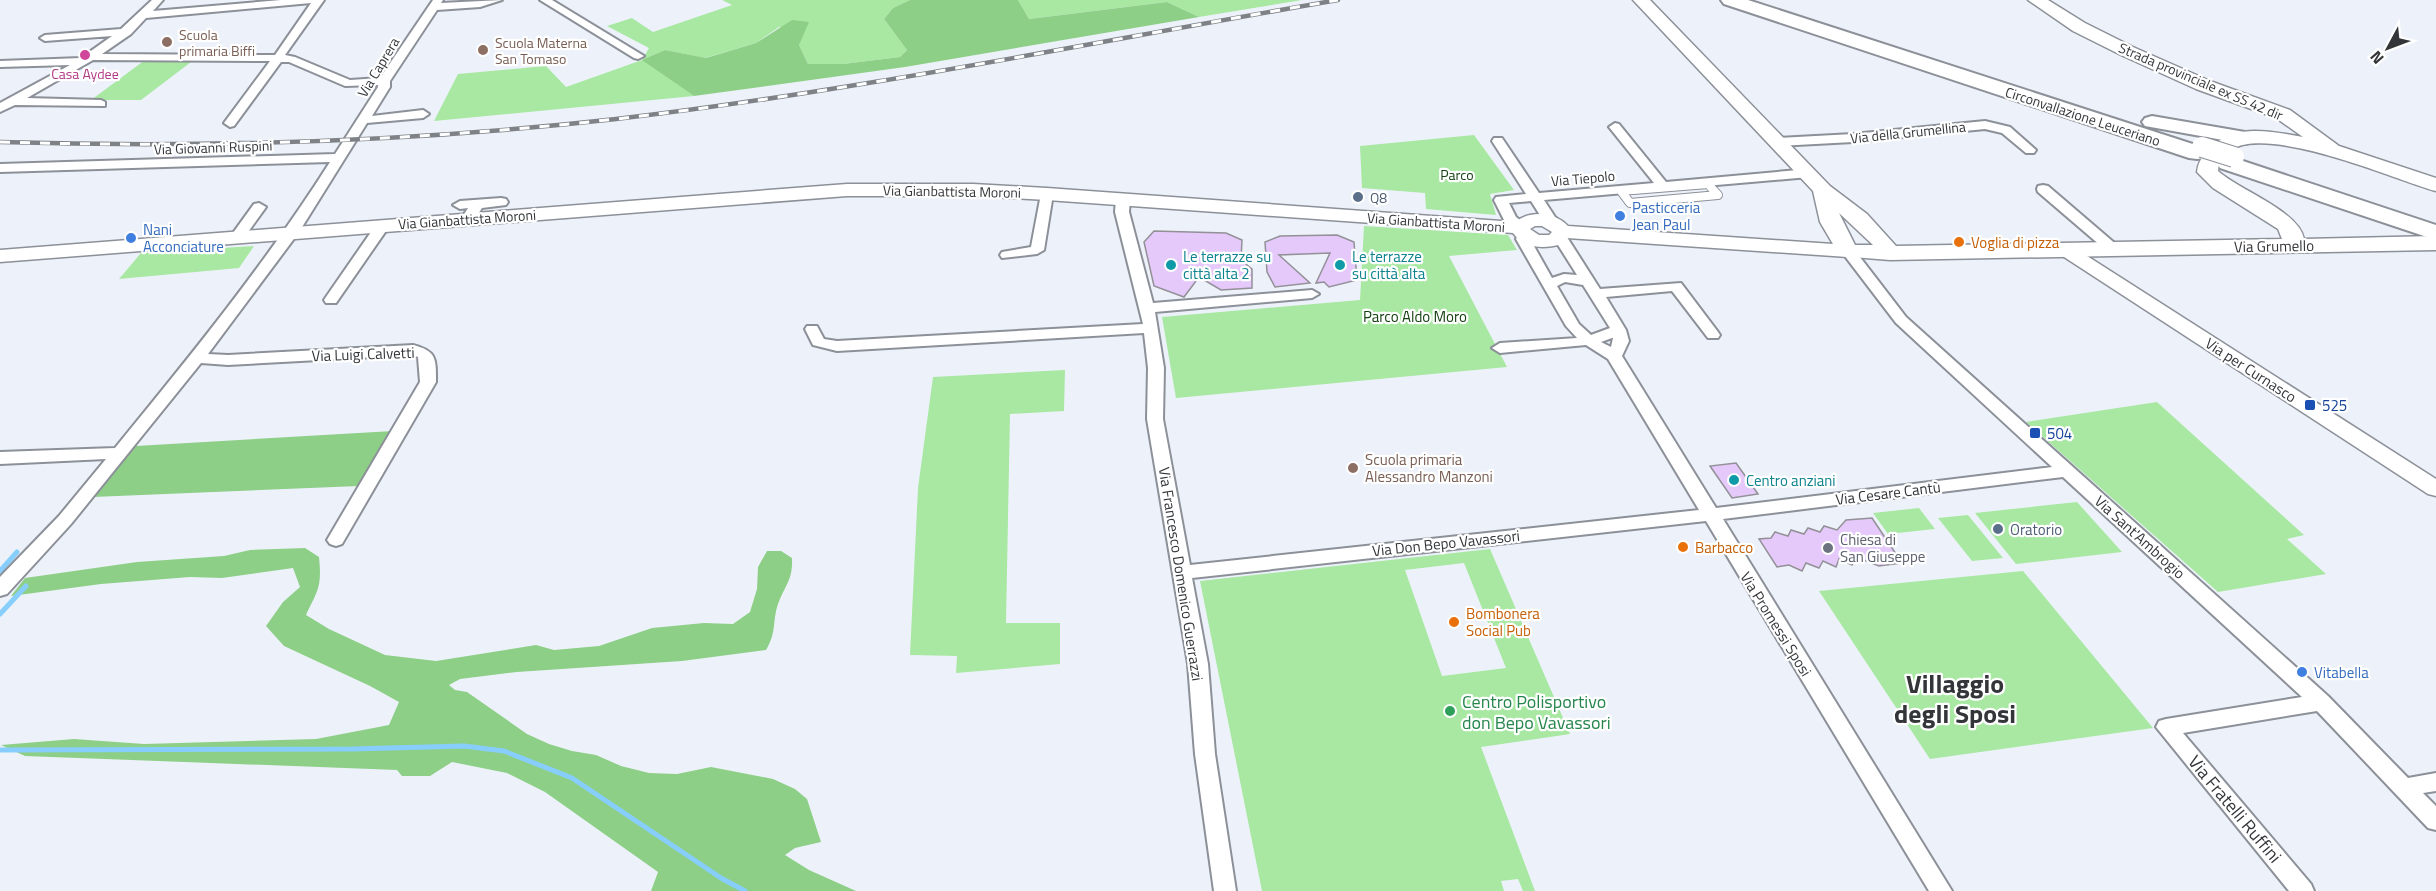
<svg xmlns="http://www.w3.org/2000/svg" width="2436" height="891" viewBox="0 0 2436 891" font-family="'Titillium Web',sans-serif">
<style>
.green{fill:#a8e8a2;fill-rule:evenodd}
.forest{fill:#8dcf87}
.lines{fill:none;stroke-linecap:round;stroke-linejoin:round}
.stream{stroke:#88cefc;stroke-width:5}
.building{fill:#e4c9fa;stroke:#939097;stroke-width:1.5}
.pedestrian-casing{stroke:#8c9098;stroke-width:10}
.minor-casing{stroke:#8c9098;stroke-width:4}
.tertiary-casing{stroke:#8c9098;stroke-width:3}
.secondary-casing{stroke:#8c9098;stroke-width:3}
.primary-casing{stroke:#8c9098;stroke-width:3}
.trunk-casing{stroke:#8c9098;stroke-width:4}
.pedestrian{stroke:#fff;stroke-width:8}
.minor{fill:#fff;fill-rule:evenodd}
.tertiary{fill:#fff;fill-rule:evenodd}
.secondary{fill:#fff;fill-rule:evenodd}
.primary{fill:#fff;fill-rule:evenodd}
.trunk{fill:#fff;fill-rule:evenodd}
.rail-casing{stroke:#7e8287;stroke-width:4.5}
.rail{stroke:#fff;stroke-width:3;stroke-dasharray:10;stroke-linecap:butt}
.trunk-bridge-casing{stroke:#8c9098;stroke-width:22;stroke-linecap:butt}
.trunk-bridge{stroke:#fff;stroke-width:20}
.education-dot{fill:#8d6e63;stroke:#fff;stroke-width:2}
.hotel-dot{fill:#d1479c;stroke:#fff;stroke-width:2}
.service-dot{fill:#5c6f8a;stroke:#fff;stroke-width:2}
.shop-dot{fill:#3f7fe0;stroke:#fff;stroke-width:2}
.food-dot{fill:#e8710a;stroke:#fff;stroke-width:2}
.culture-dot{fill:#0f9aa8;stroke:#fff;stroke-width:2}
.transit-dot{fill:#1a4fb4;stroke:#fff;stroke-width:2}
.worship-dot{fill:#6b7280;stroke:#fff;stroke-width:2}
.leisure-dot{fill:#2e9e5b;stroke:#fff;stroke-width:2}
.labels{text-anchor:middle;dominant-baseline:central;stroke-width:4.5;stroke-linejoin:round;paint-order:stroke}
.far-education-label{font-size:14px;fill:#785e54;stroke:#fff;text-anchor:start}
.far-street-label{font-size:14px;fill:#333538;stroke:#fff}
.far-hotel-label{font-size:14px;fill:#b23c85;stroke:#fff}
.far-park-label{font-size:14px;fill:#144011;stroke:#fff}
.far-service-label{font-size:14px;fill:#4e5e75;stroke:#fff;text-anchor:start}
.shop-label{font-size:15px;fill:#366cbe;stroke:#fff;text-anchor:start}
.food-label{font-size:15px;fill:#c56008;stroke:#fff;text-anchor:start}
.street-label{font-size:15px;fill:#333538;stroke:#fff}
.culture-label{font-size:15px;fill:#0d838f;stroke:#fff;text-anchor:start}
.park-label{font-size:15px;fill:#144011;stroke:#fff}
.transit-label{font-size:15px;fill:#164399;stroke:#fff;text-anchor:start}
.education-label{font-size:15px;fill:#785e54;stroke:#fff;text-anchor:start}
.service-label{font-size:15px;fill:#4e5e75;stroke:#fff;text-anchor:start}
.worship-label{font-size:15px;fill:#5b616d;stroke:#fff;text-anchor:start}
.near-leisure-label{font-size:18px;fill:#27864d;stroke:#fff;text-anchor:start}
.near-street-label{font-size:18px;fill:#333538;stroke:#fff}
.near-district-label{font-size:26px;font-weight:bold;fill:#333538;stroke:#fff}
</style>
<rect width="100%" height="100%" fill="#edf2fa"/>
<path class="green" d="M722 0H910L893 8 884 19 907 50 900 57 843 64H808L799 45 804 30 779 27 756 43 705 58 665 50 643 60 694 96 434 121 458 74 546 66 566 87 642 60 649 48 607 26 632 18 653 32 732 5Z
M1018 0H1302L1199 17 1167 2 1029 19Z
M195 59 141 100H91L145 60Z
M1474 135 1514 190 1490 194 1496 215 1426 209 1425 193 1362 188 1360 146Z
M1364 226 1508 235 1517 250 1449 256 1507 367 1176 398 1162 317 1360 300Z
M254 246 239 268 119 279 141 253Z
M1065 370 1064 411 1010 414 1006 623H1060V664L956 673 957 656 910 655 918 488 933 377Z
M2157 402 2304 535 2287 539 2326 574 2218 592 2026 422Z
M2077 502 2122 552 2016 564 1975 513Z
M1919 508 1935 529 1888 534 1873 513Z
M1968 515 2003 558 1972 561 1938 518Z
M1490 549 1570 734 1481 747 1535 891H1523L1518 879 1501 881 1504 891H1262L1200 581ZM1464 563 1506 668 1442 676 1405 570Z
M2023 571 2153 728 1930 759 1819 591Z"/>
<path class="forest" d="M910 0H1018L1029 19 1167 2 1199 17 905 67 694 96 642 60 665 50 706 58 756 43 792 20 809 22 799 45 808 64H843L900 57 907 50 884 19 893 8Z
M393 431 359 486 93 497 136 446Z
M305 548 319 557C322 587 318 590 306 615L329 629 385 655 436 661 536 645 554 650 599 646 652 628 704 623 733 624 750 612 757 589 758 567 767 551H781L792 558C793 580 785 585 778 604 772 622 777 632 766 650L682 661 517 672 460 679 449 685 455 690 467 692 527 734 549 744 572 751 596 755 621 766 649 773 677 774 711 767 773 779 795 789 807 799 821 842 795 848 785 855 809 870 856 891H651L658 872 545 792 507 773 452 762 430 776H402L397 770 25 756 1 745 74 739 144 744 316 739 389 725 399 702 370 686 284 646 266 626 283 602 300 587 293 568 222 578 190 577 101 584 11 596 25 578 137 562 224 556 250 550Z"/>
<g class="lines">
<path class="stream" d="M0 571 17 552
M0 614 26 586
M0 750 352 749 464 746 504 751 572 778 721 878 745 891"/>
</g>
<path class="building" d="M1154 231 1226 233 1242 240 1241 260 1252 269V288L1221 290 1199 277 1184 297 1154 286 1144 242Z
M1337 235 1354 242 1357 280 1329 287 1324 282 1316 283 1330 253 1279 255 1310 283 1275 287 1267 272 1265 242 1280 236Z
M1736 463 1758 494 1732 498 1710 466Z
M1872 518 1902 563 1879 566 1856 557 1852 565 1839 559 1836 567 1823 561 1819 568 1806 563 1802 571 1789 565 1777 567 1759 539 1771 538 1775 532 1788 536 1791 530 1804 534 1808 528 1820 532 1824 526 1837 530 1846 520Z"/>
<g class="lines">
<g class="pedestrian-casing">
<path id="pedestrian" d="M1708 184 1718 195 1630 203 1621 191Z"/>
</g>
<g class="minor-casing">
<path id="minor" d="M152 0H163L153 11 281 0H324L285 55 295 57 350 80 380 78 433 0H443L441 3 502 0 480 7 437 10 390 81V87L372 116 423 110 429 114 423 118 367 123 299 232 208 354 228 355 413 345C437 351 436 359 436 382L342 544 336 546 330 544 327 540 420 382 418 357 412 355 228 365 201 363 71 524 7 594 0 596V577L59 516 106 459 0 464V452L115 448C191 355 266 263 330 162L0 172V164L335 154 378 87V85L345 86 289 62H281L234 126 230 127 224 123 270 61 93 60 27 98 101 100 105 102V106L15 105 0 112V103L70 65 0 67V61L81 58 112 36 45 41 40 38 45 35 121 29ZM311 3 275 55 102 54 131 34 146 18Z
M540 0H552L644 56 638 59 634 58Z
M1985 121 2010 127 2036 150 2034 153H2026L2002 133 1985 129 1853 142 1778 146 1772 142 1778 138 1853 134Z
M1615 123 1619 124 1666 182 1809 169 1815 173 1809 177 1544 200 1555 217 1564 225 1557 229 1545 223 1531 201 1509 203 1516 217 1528 226 1521 230 1505 222 1494 200 1496 197 1526 194 1492 141 1494 138H1502L1539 193 1654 183 1609 127Z
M2043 185 2048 186 2118 246 2120 249 2118 252H2108L2038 192 2037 189 2038 186Z
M1047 190 1053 194 1044 250 1037 254 1002 258 1000 255 1002 252 1031 247 1041 194Z
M1123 195 1130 199 1129 212 1153 303 1312 290 1319 294 1312 298 1155 312 1164 368 1163 419 1190 565 1699 510 1608 359 1586 345 1500 353 1492 348 1500 343 1577 338 1566 326 1516 239 1519 232 1524 231 1531 235 1530 239 1552 278 1564 274 1577 275 1553 237 1560 233 1565 234 1600 289 1681 283 1718 332 1720 335 1718 338H1708L1672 291 1606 297 1626 330 1629 341 1622 356 1716 508 2052 467 1896 323 1841 251 1848 247 1853 248 1906 317 2328 696 2408 778 2436 773V791L2423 793 2436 806V830L2428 828 2317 711 2183 733 2311 884 2314 891H2289L2156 727 2159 721 2166 719 2302 697 2063 477 1723 519 1952 891H1929L1706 521 1192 578 1208 664 1215 754 1236 891H1214L1195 754 1188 664 1147 419 1148 368 1144 333 837 351 813 345 805 329 807 326H817L824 339 837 341 1143 324 1115 212 1116 199ZM1565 282 1583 285 1610 328 1591 335 1579 324 1557 286ZM1613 338 1611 347 1601 342 1612 338Z
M501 198 506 199 508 202 506 205 482 208 473 222 468 223 461 219 468 208 460 209 453 205 460 201Z
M259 203 266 207 243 239H233L231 236 233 233 254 204Z
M383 221 390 225 336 303H326L324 300 326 297 378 222Z"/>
</g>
<g class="tertiary-casing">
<path id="tertiary" d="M2067 246 2073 247 2436 479V496L2428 494 2061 255 2058 251 2061 247Z"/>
</g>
<g class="secondary-casing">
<path id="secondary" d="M847 184H973L1047 188 1515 222C1530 210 1555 212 1568 226L1848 245 1855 247 1858 251 1855 255 1848 257 1567 238 1562 244C1544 249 1525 249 1513 233L1047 200 973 196H847L0 262V250ZM1535 226H1542L1552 232 1549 235H1539L1530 229Z"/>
</g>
<g class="primary-casing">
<path id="primary" d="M1633 0H1650L1830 186 1867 214 1896 246 2282 239 2278 229 2213 188 2197 172C2198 163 2201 158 2207 152 2231 122 2270 131 2303 137L2276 118 2196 89 2121 55 2073 31 2028 0H2048L2085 23 2133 47 2210 81 2290 110 2339 146 2436 178V191C2401 183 2225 102 2218 171 2239 190 2299 211 2304 239L2436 236V250L1890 260 1840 256 1820 222 1813 191ZM1839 213 1873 245H1855Z"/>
</g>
<g class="trunk-casing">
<path id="trunk" d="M1721 0H1748L2205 148 2208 153 2205 158 2197 159 2189 158 1724 4Z
M2152 116 2245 132 2252 134 2256 138 2252 142 2245 144 2145 126 2142 122 2145 118Z
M2228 156 2436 225V240L2220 168 2217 163 2220 158Z"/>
</g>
<use href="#pedestrian" class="pedestrian"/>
<use href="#minor" class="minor"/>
<use href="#tertiary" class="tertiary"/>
<use href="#secondary" class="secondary"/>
<use href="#primary" class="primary"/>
<use href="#trunk" class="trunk"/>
<g class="rail-casing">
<path id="rail" d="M0 142C206 148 411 142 616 119 858 91 1098 41 1338 0"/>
</g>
<use href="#rail" class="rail"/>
<g class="trunk-bridge-casing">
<path id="trunk-bridge" d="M2202 147 2234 157"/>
</g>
<use href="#trunk-bridge" class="trunk-bridge"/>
</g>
<g class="education-dot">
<circle cx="167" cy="42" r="6"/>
<circle cx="483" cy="50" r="6"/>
<circle cx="1353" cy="468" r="6"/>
</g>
<circle class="hotel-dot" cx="85" cy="55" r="6"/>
<g class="service-dot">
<circle cx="1358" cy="197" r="6"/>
<circle cx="1998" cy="529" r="6"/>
</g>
<g class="shop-dot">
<circle cx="1620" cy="216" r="6"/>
<circle cx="131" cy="238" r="6"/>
<circle cx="2302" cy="672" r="6"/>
</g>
<g class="food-dot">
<circle cx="1959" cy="242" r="6"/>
<circle cx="1683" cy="547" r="6"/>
<circle cx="1454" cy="622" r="6"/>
</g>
<g class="culture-dot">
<circle cx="1171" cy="265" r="6"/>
<circle cx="1340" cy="265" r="6"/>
<circle cx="1734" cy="480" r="6"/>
</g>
<g class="transit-dot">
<rect x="2304" y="399" width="12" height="12" rx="3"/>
<rect x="2029" y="427" width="12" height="12" rx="3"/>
</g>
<circle class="worship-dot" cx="1828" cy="548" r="6"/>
<circle class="leisure-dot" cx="1450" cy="711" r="6"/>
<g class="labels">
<g class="far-education-label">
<text x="179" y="34">Scuola<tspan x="179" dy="16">primaria Biffi</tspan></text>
<text x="495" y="42">Scuola Materna<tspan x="495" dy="16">San Tomaso</tspan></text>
</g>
<g class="far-street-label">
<text transform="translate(378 67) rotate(-59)">Via Caprera</text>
<text transform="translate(2201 81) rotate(23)">Strada provinciale ex SS 42 dir</text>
<text transform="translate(2083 116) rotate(18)">Circonvallazione Leuceriano</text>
<text transform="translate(1908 132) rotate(-6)">Via della Grumellina</text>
<text transform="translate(213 147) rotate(-2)">Via Giovanni Ruspini</text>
<text transform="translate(1583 178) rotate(-5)">Via Tiepolo</text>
<text transform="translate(952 191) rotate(1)">Via Gianbattista Moroni</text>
<text transform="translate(467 219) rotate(-4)">Via Gianbattista Moroni</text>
<text transform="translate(1436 222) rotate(4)">Via Gianbattista Moroni</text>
</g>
<g class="far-hotel-label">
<text x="85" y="73">Casa Aydee</text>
</g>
<g class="far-park-label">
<text x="1457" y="174">Parco</text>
</g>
<g class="far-service-label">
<text x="1370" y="197">Q8</text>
</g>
<g class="shop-label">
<text x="1632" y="207">Pasticceria<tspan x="1632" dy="17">Jean Paul</tspan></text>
<text x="143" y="229">Nani<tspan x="143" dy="17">Acconciature</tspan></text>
<text x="2314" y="672">Vitabella</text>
</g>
<g class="food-label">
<text x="1971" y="242">Voglia di pizza</text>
<text x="1695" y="547">Barbacco</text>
<text x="1466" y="613">Bombonera<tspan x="1466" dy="17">Social Pub</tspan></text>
</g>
<g class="street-label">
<text transform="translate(2274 246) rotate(-1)">Via Grumello</text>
<text transform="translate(363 354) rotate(-2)">Via Luigi Calvetti</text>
<text transform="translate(2251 370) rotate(33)">Via per Curnasco</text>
<text transform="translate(1888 493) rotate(-7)">Via Cesare Cantù</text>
<text transform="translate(2140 537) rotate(42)">Via Sant'Ambrogio</text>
<text transform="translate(1446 543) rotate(-6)">Via Don Bepo Vavassori</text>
<text transform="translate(1181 574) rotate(81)">Via Francesco Domenico Guerrazzi</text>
<text transform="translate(1776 624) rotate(58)">Via Promessi Sposi</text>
</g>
<g class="culture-label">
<text x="1183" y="256">Le terrazze su<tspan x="1183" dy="17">città alta 2</tspan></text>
<text x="1352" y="256">Le terrazze<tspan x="1352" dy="17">su città alta</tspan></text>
<text x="1746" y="480">Centro anziani</text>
</g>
<g class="park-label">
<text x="1415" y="316">Parco Aldo Moro</text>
</g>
<g class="transit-label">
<text x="2322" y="405">525</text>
<text x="2047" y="433">504</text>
</g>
<g class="education-label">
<text x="1365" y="459">Scuola primaria<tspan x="1365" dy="17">Alessandro Manzoni</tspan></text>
</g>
<g class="service-label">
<text x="2010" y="529">Oratorio</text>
</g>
<g class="worship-label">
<text x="1840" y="539">Chiesa di<tspan x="1840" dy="17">San Giuseppe</tspan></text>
</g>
<g class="near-leisure-label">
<text x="1462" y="701">Centro Polisportivo<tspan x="1462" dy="21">don Bepo Vavassori</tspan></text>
</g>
<g class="near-street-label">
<text transform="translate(2235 809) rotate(50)">Via Fratelli Ruffini</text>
</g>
<g class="near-district-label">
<text x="1955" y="683">Villaggio<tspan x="1955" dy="30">degli Sposi</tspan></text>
</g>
</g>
<g transform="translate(2388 48) rotate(229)" stroke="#ffffff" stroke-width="4.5" paint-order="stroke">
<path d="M0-4.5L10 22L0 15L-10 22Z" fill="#333538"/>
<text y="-9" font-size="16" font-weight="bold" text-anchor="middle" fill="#333538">N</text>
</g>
</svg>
